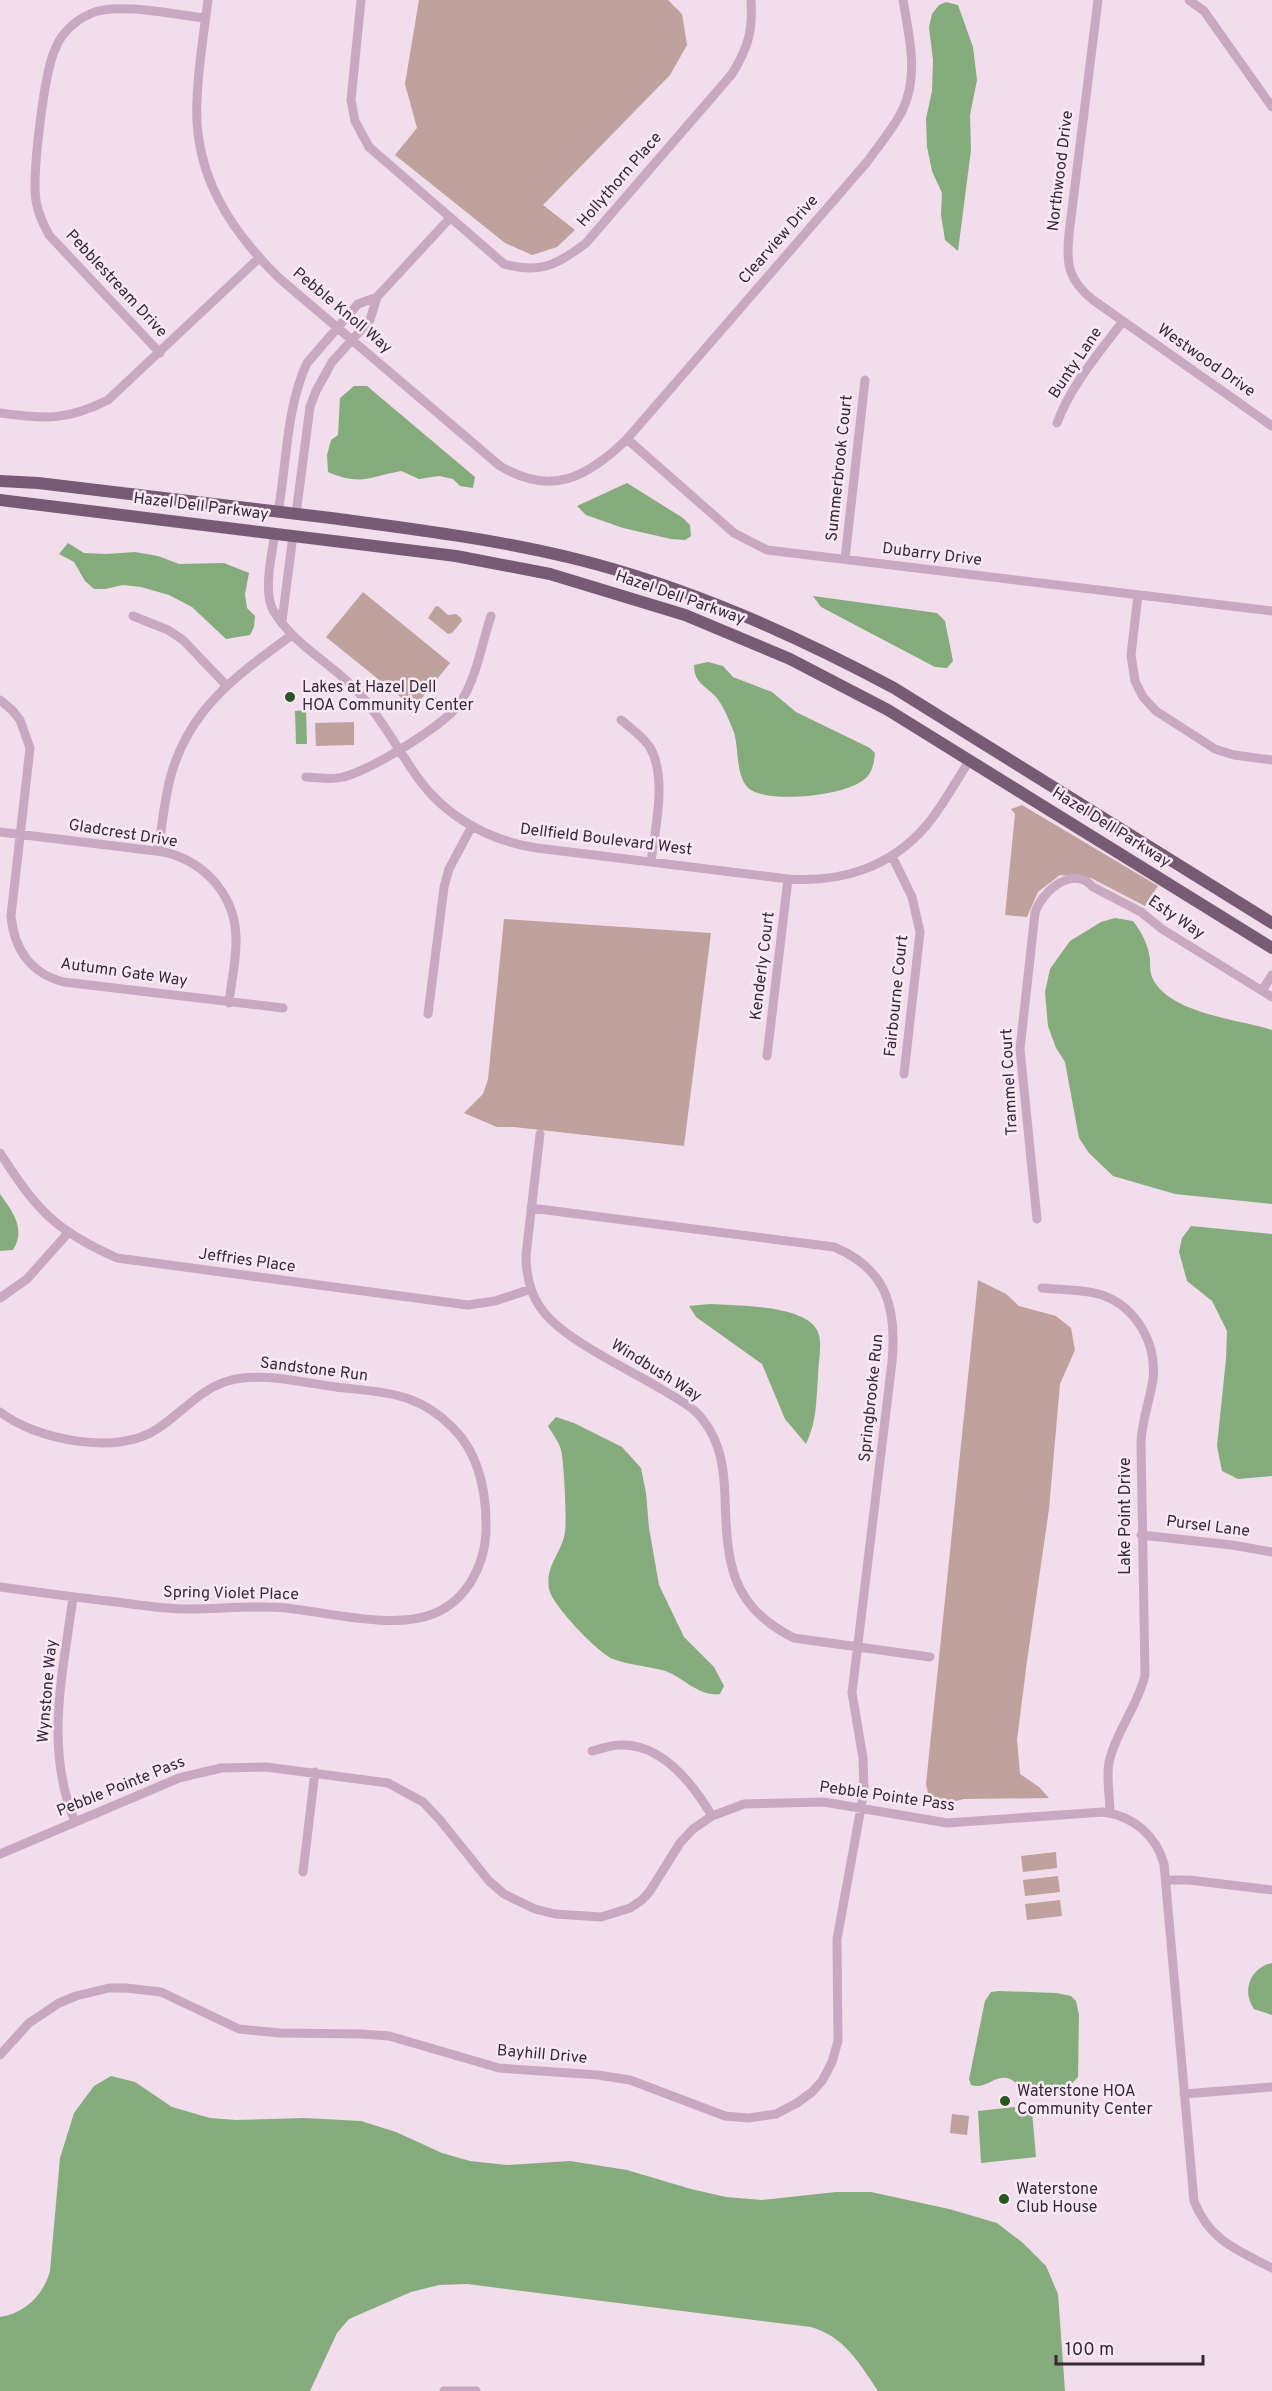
<svg xmlns="http://www.w3.org/2000/svg" width="1272" height="2391" viewBox="0 0 1272 2391" font-family="Overpass,sans-serif">
<style>
.green{fill:#bfa19d}
.water{fill:#86ac7d}
.lines{fill:none;stroke-linecap:round;stroke-linejoin:round}
.minor{stroke:#c8a9c1;stroke-width:9}
.major{stroke:#775b74;stroke-width:12}
.poi-dot{fill:#295520;stroke:#f9e9f4;stroke-width:2}
.labels{text-anchor:middle;dominant-baseline:central;stroke-width:5;stroke-linejoin:round;paint-order:stroke}
.street-label{font-size:16px;fill:#362935;stroke:#f9e9f4}
.poi-label{font-size:16px;fill:#362935;stroke:#f9e9f4;text-anchor:start}
</style>
<rect width="100%" height="100%" fill="#f1ddeb"/>
<path class="green" d="M419 0H668L682 14 687 45 670 75 543 205 575 230 557 247 532 255 505 243 395 155 417 128 405 84Z
M363 592 450 663 414 708 326 637Z
M438 606 448 615 456 614 461 618 462 621 452 633 448 634 428 618 435 607Z
M354 722V745L316 746 315 723Z
M1022 805 1158 886 1145 906 1091 878 1060 875 1038 892 1027 917 1005 915 1015 814 1011 809Z
M504 919 711 933 684 1146 514 1127H497L464 1113 483 1094 488 1079Z
M978 1280 1006 1294 1019 1306 1056 1316 1071 1328 1075 1350 1060 1384 1049 1509 1027 1661 1017 1740 1020 1774 1039 1787 1049 1798 964 1799 947 1803 929 1798 926 1784Z
M1056 1852 1057 1868 1023 1872 1021 1856Z
M1058 1876 1060 1892 1025 1896 1023 1880Z
M1060 1900 1062 1916 1027 1920 1025 1904Z
M952 2114 969 2116 967 2135 950 2133Z"/>
<path class="water" d="M946 2 958 5 973 47 977 80 970 115 971 150 958 251 945 240 941 215 942 193 932 171 927 147 926 119 932 91 933 60 929 27 932 14 939 5Z
M354 386H367L475 477 473 488 460 486 453 479 439 476 419 479 401 471C369 477 361 486 328 472L327 455 331 440 338 435 340 398Z
M627 483 683 518 690 525 691 536 685 540 671 539 623 528 586 515 577 506Z
M68 543 84 553 106 554 135 552 158 556 179 564 224 563 249 573 245 594 247 608 255 616 254 627 250 635 226 639 192 607 169 595 141 587 123 585 105 589H94L85 581 74 562 59 554Z
M813 596 937 613 945 621 953 661 947 668 935 667 821 607Z
M708 662 723 666 733 677 772 692 796 712 870 748 875 753C874 764 872 775 862 781 841 796 773 803 751 790 734 779 740 746 733 730 729 720 723 705 716 697 706 686 694 683 694 665Z
M306 710 307 744H296L295 711Z
M1115 918 1133 921C1142 933 1148 944 1150 959 1150 964 1150 972 1152 977 1168 1014 1239 1019 1272 1030V1204L1175 1194 1113 1176 1089 1153 1079 1138 1065 1062 1056 1048 1048 1026 1045 992 1050 969 1070 941 1101 922Z
M0 1194C13 1212 26 1229 13 1250L0 1251Z
M1191 1226 1272 1234V1476L1238 1479 1222 1471 1217 1446 1226 1359 1227 1331 1212 1301 1187 1281 1179 1252 1182 1238Z
M710 1304C736 1306 811 1304 819 1335 822 1347 818 1364 818 1377 816 1401 817 1421 806 1444L785 1419 762 1364 696 1317 689 1306Z
M556 1417 574 1423 622 1447 641 1468 646 1493 649 1528 659 1585 684 1637 714 1667 724 1686 720 1694C697 1697 682 1675 662 1670 646 1666 629 1665 613 1659 597 1652 552 1605 549 1589 545 1565 562 1553 565 1532 567 1519 564 1463 561 1450 559 1442 552 1433 548 1426Z
M1272 1963V2015L1254 2009C1241 1991 1251 1967 1272 1963Z
M999 1991 1056 1993 1071 1996 1076 2001 1079 2015 1078 2077 1065 2091C1052 2092 1039 2094 1027 2090 1019 2087 1015 2080 1007 2078 993 2076 985 2090 971 2085L969 2079 985 2001 991 1992Z
M111 2076 135 2082 172 2107 210 2118 236 2120 304 2118 361 2121 396 2132 442 2153 470 2161 507 2165 570 2161 627 2170 691 2189 726 2197 762 2200 836 2192H871L949 2209 997 2223 1023 2243 1046 2266 1058 2294 1065 2391H878C859 2363 845 2337 811 2327L467 2284 439 2285 411 2292 349 2319 337 2333 310 2391H0V2317C25 2313 43 2296 50 2271L60 2158 74 2113 94 2086Z
M1015 2107V2112L1032 2111 1036 2157 981 2163 978 2111Z"/>
<g class="lines">
<path class="minor" d="M208 0C204 33 198 67 197 100 193 173 229 229 279 278L500 466C552 497 588 477 627 439L867 162C879 145 894 128 903 109 919 74 909 36 903 0
M361 0 351 100 355 121 369 147 504 264C541 274 557 265 586 243L732 74C748 48 753 31 751 0
M1098 0 1069 234C1066 264 1068 280 1093 300L1272 426
M1189 0 1204 11 1272 107
M160 353 49 235C43 224 38 213 36 201 32 174 44 71 56 47 63 31 76 20 92 13 116 2 177 15 205 18
M0 413C45 419 66 421 108 400L259 258
M1057 423C1071 385 1099 353 1123 321
M627 439 734 533 767 550 1272 611
M278 512C287 463 286 408 307 363L358 304 377 297
M296 514 310 407 316 391 332 362 370 320 377 297 450 218
M275 533C272 553 263 592 273 610 293 645 332 663 358 692 382 718 397 749 418 778 446 817 490 841 537 848L788 879C841 883 891 867 926 826 943 806 955 782 970 760
M845 559 865 380
M1138 595 1131 655 1135 681 1143 697 1156 711 1215 749 1234 755 1272 760
M133 616 168 630 183 640 226 685
M282 621 293 535
M0 700 12 710 20 720 30 748 11 916C14 949 31 974 64 982L283 1008
M621 720C631 728 642 736 649 746 668 775 655 829 651 862
M306 777C319 778 331 780 343 777 370 771 449 723 462 700 477 675 482 643 491 616
M0 832 164 852C207 862 237 898 236 942 236 963 231 983 229 1003
M158 851C162 827 164 802 170 779 188 709 237 675 292 635
M892 856 912 897 920 932 904 1074
M1262 991 1272 975
M428 1014 444 887 449 869 472 826
M767 1056 788 879
M540 1134 526 1255C526 1273 529 1291 540 1307 562 1340 629 1369 663 1390 677 1399 694 1407 703 1420 721 1443 724 1469 725 1497 727 1563 730 1606 794 1638L930 1657
M0 1153C37 1210 54 1230 117 1258L468 1305 495 1301 531 1289
M1037 1219 1020 1049 1035 913C1041 892 1073 864 1093 887L1141 912 1162 929 1272 997
M1042 1288C1061 1290 1083 1289 1102 1295 1136 1307 1157 1343 1153 1379 1150 1400 1142 1420 1141 1442L1145 1675C1138 1706 1116 1731 1109 1762 1106 1778 1110 1796 1110 1813
M0 1298 27 1279 68 1233
M0 1412C36 1440 118 1456 157 1429 181 1414 200 1389 228 1381 258 1371 304 1383 336 1387 360 1390 386 1391 409 1399 426 1405 439 1414 452 1427 480 1454 487 1495 486 1533 484 1567 466 1601 433 1614 393 1630 328 1612 285 1608 252 1605 221 1609 188 1609 161 1609 134 1604 108 1601 72 1597 36 1592 0 1587
M1141 1535 1232 1545 1272 1552
M73 1597C63 1674 44 1747 75 1822
M592 1751C601 1749 610 1745 620 1745 662 1743 693 1784 712 1816
M0 1854 179 1778 221 1768 266 1767 388 1783 423 1802 440 1820 489 1881 504 1894 535 1909 555 1914 601 1917 630 1908 642 1900 650 1891 680 1843 693 1829 712 1816 744 1804 824 1802 947 1823 1103 1812C1133 1816 1156 1835 1164 1864L1194 2201C1209 2240 1237 2250 1272 2268
M303 1872 315 1772
M1166 1880H1189L1272 1890
M0 2055 29 2023 59 2003 76 1996 109 1988H126L161 1992 239 2029 280 2033 362 2034 389 2036 499 2068 598 2075 630 2080 725 2116 748 2118 776 2114 797 2103 812 2092 822 2081 832 2062 838 2041 837 1939 864 1791 863 1758 852 1693 892 1362C897 1308 887 1269 834 1247L531 1208
M1184 2094 1272 2087
M444 2391H476"/>
<path class="major" d="M0 481 38 483C136 495 233 506 331 518 413 529 495 539 576 559 688 587 793 634 894 688L1272 923
M0 500 456 556 550 574 685 615 790 659 888 710 1272 948"/>
</g>
<g class="poi-dot">
<circle cx="290" cy="697" r="6"/>
<circle cx="1005" cy="2101" r="6"/>
<circle cx="1004" cy="2199" r="6"/>
</g>
<g class="labels">
<g class="street-label">
<text transform="translate(1061 171) rotate(-83)">Northwood Drive</text>
<text transform="translate(620 180) rotate(-49)">Hollythorn Place</text>
<text transform="translate(779 240) rotate(-49)">Clearview Drive</text>
<text transform="translate(116 284) rotate(47)">Pebblestream Drive</text>
<text transform="translate(342 311) rotate(40)">Pebble Knoll Way</text>
<text transform="translate(1206 361) rotate(35)">Westwood Drive</text>
<text transform="translate(1076 363) rotate(-56)">Bunty Lane</text>
<text transform="translate(840 468) rotate(-84)">Summerbrook Court</text>
<text transform="translate(201 507) rotate(7)">Hazel Dell Parkway</text>
<text transform="translate(932 555) rotate(7)">Dubarry Drive</text>
<text transform="translate(680 598) rotate(19)">Hazel Dell Parkway</text>
<text transform="translate(1111 828) rotate(32)">Hazel Dell Parkway</text>
<text transform="translate(123 834) rotate(9)">Gladcrest Drive</text>
<text transform="translate(606 840) rotate(7)">Dellfield Boulevard West</text>
<text transform="translate(1176 918) rotate(34)">Esty Way</text>
<text transform="translate(763 966) rotate(-83)">Kenderly Court</text>
<text transform="translate(124 973) rotate(8)">Autumn Gate Way</text>
<text transform="translate(897 996) rotate(-84)">Fairbourne Court</text>
<text transform="translate(1010 1082) rotate(-93)">Trammel Court</text>
<text transform="translate(247 1261) rotate(8)">Jeffries Place</text>
<text transform="translate(314 1370) rotate(7)">Sandstone Run</text>
<text transform="translate(656 1371) rotate(32)">Windbush Way</text>
<text transform="translate(872 1398) rotate(-84)">Springbrooke Run</text>
<text transform="translate(1126 1516) rotate(-90)">Lake Point Drive</text>
<text transform="translate(1208 1527) rotate(7)">Pursel Lane</text>
<text transform="translate(231 1594) rotate(1)">Spring Violet Place</text>
<text transform="translate(48 1691) rotate(-85)">Wynstone Way</text>
<text transform="translate(121 1787) rotate(-22)">Pebble Pointe Pass</text>
<text transform="translate(887 1797) rotate(8)">Pebble Pointe Pass</text>
<text transform="translate(542 2055) rotate(5)">Bayhill Drive</text>
</g>
<g class="poi-label">
<text x="302" y="688">Lakes at Hazel Dell<tspan x="302" dy="18">HOA Community Center</tspan></text>
<text x="1017" y="2092">Waterstone HOA<tspan x="1017" dy="18">Community Center</tspan></text>
<text x="1016" y="2190">Waterstone<tspan x="1016" dy="18">Club House</tspan></text>
</g>
</g>
<path d="M1056 2355v9h147v-9" fill="none" stroke="#362935" stroke-width="3"/>
<text x="1065" y="2355" font-size="18" fill="#362935" stroke="#f9e9f4" stroke-width="4.5" paint-order="stroke">100 m</text>
</svg>
